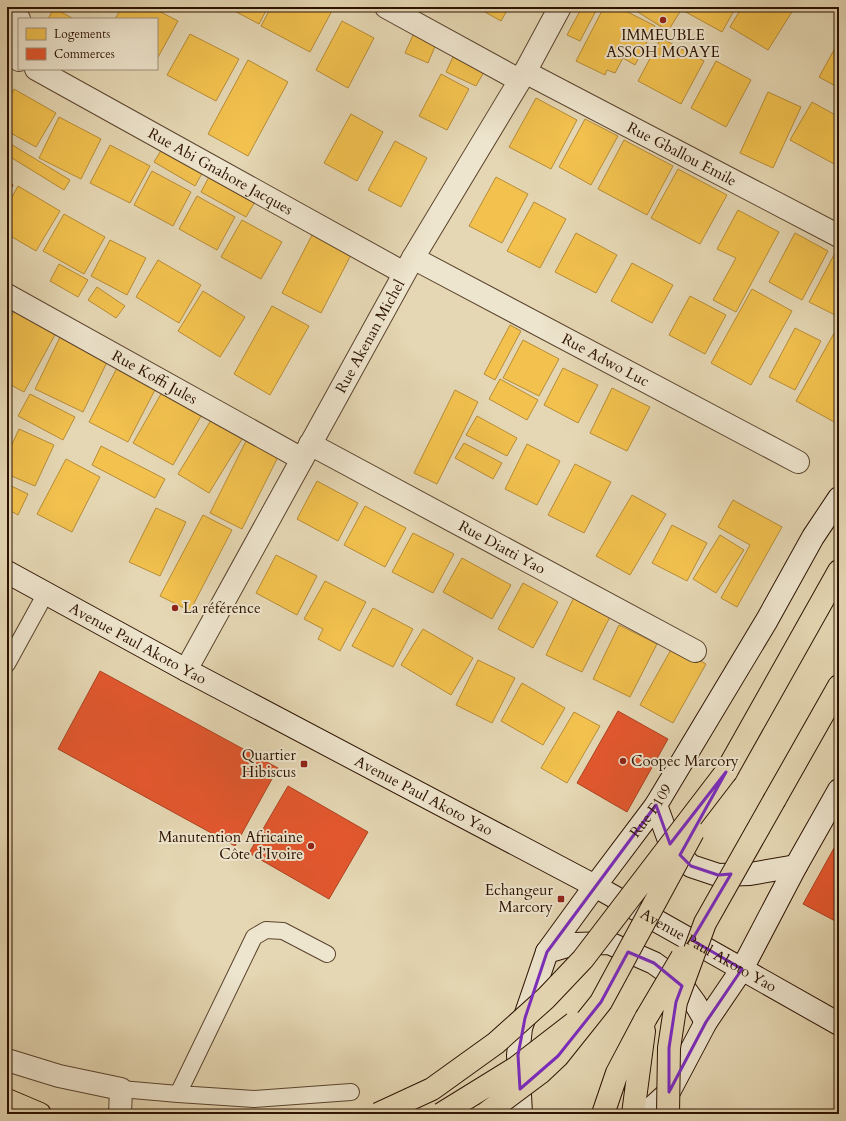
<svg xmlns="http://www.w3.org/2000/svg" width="846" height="1121" viewBox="0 0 846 1121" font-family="Cardo,serif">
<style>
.homes{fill:#f2c14e;stroke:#b78c37}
.shops{fill:#e4572e;stroke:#ad4220}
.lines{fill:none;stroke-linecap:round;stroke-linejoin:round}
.lane-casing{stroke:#5a432d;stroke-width:18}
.street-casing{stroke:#5a432d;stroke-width:24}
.secondary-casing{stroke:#2c1200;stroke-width:24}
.highway-casing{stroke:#2c1200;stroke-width:24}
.lane{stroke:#eee5ce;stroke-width:16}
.street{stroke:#eee5ce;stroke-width:22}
.secondary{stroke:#eee5ce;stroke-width:22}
.highway{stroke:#e5d7b3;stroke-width:22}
.highway-bridge-casing{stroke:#2c1200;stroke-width:24;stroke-linecap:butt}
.highway-bridge{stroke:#e5d7b3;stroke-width:22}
.marked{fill:none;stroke:#7b2cbf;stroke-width:3;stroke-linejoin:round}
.poi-dot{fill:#8f2418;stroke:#eee5ce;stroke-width:1.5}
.labels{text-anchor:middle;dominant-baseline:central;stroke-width:4;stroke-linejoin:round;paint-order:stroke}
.poi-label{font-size:15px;fill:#2c1200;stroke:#eee5ce;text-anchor:end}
.street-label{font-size:15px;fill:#2c1200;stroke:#eee5ce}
</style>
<rect width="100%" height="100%" fill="#e5d7b3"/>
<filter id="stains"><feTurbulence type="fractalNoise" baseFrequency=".005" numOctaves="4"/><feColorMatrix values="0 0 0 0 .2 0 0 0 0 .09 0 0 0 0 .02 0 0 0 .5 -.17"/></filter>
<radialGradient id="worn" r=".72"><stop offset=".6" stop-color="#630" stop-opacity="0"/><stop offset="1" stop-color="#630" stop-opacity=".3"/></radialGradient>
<path class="homes" d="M122 7H151L178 21 157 59V19H115Z
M227 7H268L259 24Z
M271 7H334L310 52 261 26Z
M476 7H509L501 21Z
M582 7H598L580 41 567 35Z
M604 7H618L655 26 635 65 623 58 615 73 607 70 605 75 576 61Z
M634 7H683L668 31 633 9Z
M686 7H736L722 32 684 11Z
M742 7H795L768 50 730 27Z
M54 8 72 18V19H48Z
M342 21 374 38 348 88 316 70Z
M190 34 239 59 216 101 167 75Z
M413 35 436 44 428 63 405 53Z
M661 38 704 61 681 104 638 81Z
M839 41V88L819 77Z
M453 57 484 72 476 86 446 72Z
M248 60 288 82 248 156 208 134Z
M716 61 751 80 726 127 691 108Z
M441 74 469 89 447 130 419 116Z
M14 89 56 113 36 147 7 131V102Z
M768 92 801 107 773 168 740 153Z
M536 98 577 120 551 169 509 147Z
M812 102 839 117V159L836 165 790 140Z
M351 114 383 132 357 181 324 163Z
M59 117 101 139 81 179 39 158Z
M585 119 618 136 591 185 559 167Z
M624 140 673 166 647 215 598 189Z
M395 141 427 158 401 207 368 190Z
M9 143 70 180 64 190 7 155V146Z
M165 144 205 168 195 186 154 162Z
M110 145 150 166 130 203 90 183Z
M678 169 727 195 700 244 651 218Z
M152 171 191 192 173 226 134 205Z
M210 175 256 200 246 217 201 192Z
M496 177 528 194 502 243 469 226Z
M18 186 60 211 36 251 7 234V206Z
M197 196 235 217 217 250 179 229Z
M534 202 566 219 540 268 507 251Z
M738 210 779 232 736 312 713 300 736 258 717 249Z
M64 214 105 237 84 274 43 251Z
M242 220 282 242 261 279 221 257Z
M576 233 617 255 596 293 555 272Z
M795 233 828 251 802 300 769 282Z
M312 235 351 255 321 313 282 293Z
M110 240 146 258 127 295 91 276Z
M835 253 839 255V317L809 302Z
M158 260 201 285 179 323 136 297Z
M632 263 673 285 652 323 611 301Z
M59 264 88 280 78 297 50 281Z
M97 287 125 306 116 318 88 300Z
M752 289 792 311 751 385 711 363Z
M203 291 245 317 220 357 178 331Z
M690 296 726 315 705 354 669 335Z
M272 306 309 326 270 395 234 374Z
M14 311 56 333 24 392 7 383V324Z
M510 325 521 331 495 380 484 374Z
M795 328 821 341 795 390 769 377Z
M837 328 839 329V418L836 423 796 401Z
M61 335 109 358 83 412 35 389Z
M523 340 559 359 539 396 503 378Z
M119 364 158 384 128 442 89 422Z
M563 368 598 385 578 423 544 405Z
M500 379 538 400 527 420 489 399Z
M165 387 205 409 173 465 133 443Z
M612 388 650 407 627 451 590 433Z
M455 390 478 402 437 484 414 473Z
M30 394 75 417 63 440 18 416Z
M216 412 247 431 209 493 178 474Z
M477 416 517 438 507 456 466 435Z
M19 429 54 445 35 486 7 474V455Z
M248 437 280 453 242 529 210 513Z
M464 443 502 463 493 479 455 458Z
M527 444 560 461 537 505 505 489Z
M101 446 165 479 155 498 92 465Z
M66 459 100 477 72 532 37 514Z
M575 464 611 482 584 533 548 515Z
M317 481 358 503 338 541 297 519Z
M7 484 28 494 18 515 7 509Z
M632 495 666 514 630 575 596 556Z
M733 500 782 527 737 607 721 598 750 545 718 527Z
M365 506 406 528 385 567 344 545Z
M156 508 186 522 160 576 129 562Z
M203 515 232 530 190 611 160 596Z
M672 525 707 543 687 581 652 563Z
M413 533 454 554 433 593 392 572Z
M720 535 744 550 716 593 693 579Z
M276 555 317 576 297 615 256 593Z
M462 558 511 585 492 619 443 592Z
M325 581 366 602 340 651 318 639 323 629 304 619Z
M523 583 558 602 533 648 498 629Z
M576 593 613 611 582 672 546 655Z
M373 608 413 629 393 667 352 646Z
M619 625 657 644 630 697 593 679Z
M423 629 473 658 451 695 401 665Z
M673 646 706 664 673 723 640 705Z
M478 660 515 678 492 723 456 705Z
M522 683 565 708 543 745 501 721Z
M574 712 600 726 567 783 541 768Z"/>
<path class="shops" d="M7 182 13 185 7 195Z
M100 671 278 768 235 846 58 749Z
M618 711 668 739 627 812 577 783Z
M288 786 368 832 329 899 249 853Z
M834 848 839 850V923L803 904Z"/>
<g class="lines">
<g class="lane-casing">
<path id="lane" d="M7 664 46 593
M121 1089 178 1094 254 1099 351 1092
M178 1094 254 937 266 930 283 931 327 954"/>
</g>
<g class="street-casing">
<g id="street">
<path d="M386 7 519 80"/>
<path d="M7 43 19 19"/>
<path d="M7 53 19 60"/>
<path id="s1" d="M36 69 404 273"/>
<path id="s2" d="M525 72 839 236"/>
<path id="s3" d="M413 258 798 462"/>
<path id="s4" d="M7 295 302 459"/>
<path id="s5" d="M310 444 695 651"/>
<path id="s6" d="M186 670 413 258 525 72 560 7"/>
<path d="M7 1060 59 1076 121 1089 120 1114"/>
</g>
</g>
<g class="secondary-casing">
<g id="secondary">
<path id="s7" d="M7 572 186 670 595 886 839 1024"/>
<path d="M656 805 671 846 691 866 718 875 750 874 796 866"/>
<path d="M547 952 574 944 609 943 654 963 679 981 695 1003 706 1022"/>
<path id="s8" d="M521 1114 518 1055 521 1028 547 952 595 886 656 805 767 620 813 537 839 498"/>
<path d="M645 1114 669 1092 706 1022 742 969 796 866 839 790"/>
</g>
</g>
<g class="highway-casing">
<path id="highway" d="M726 772 839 571
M775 799 839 686
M7 1100 40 1114
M603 1114 617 1073 646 1018
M633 1114 644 1031"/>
</g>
<use href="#lane" class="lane"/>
<use href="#street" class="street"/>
<use href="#secondary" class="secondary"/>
<use href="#highway" class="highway"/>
<g class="highway-bridge-casing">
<path id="highway-bridge" d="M646 1018 682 957
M378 1114 432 1089 496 1043 546 998 583 959 726 772
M441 1114 517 1067 574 1023
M485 1114 540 1073 558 1056 601 1002 693 832
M668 1114 669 1048 676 1002 705 923 775 799"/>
</g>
<use href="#highway-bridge" class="highway-bridge"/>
</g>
<path class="marked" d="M726 772 680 855 691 866 718 875 731 874 692 940 742 969 706 1022 669 1092V1048L676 1002 682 986 654 963 628 952 601 1002 558 1056 520 1089 518 1055 525 1018 547 952 656 805 670 844Z"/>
<g class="poi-dot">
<circle cx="663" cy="20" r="4"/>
<circle cx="175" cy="608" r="4"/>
<circle cx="623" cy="761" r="4"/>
<rect x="300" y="760" width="8" height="8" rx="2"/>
<circle cx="311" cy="846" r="4"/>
<rect x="557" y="895" width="8" height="8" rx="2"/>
</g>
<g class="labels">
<g class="poi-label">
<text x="663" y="35" text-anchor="middle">IMMEUBLE<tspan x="663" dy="17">ASSOH MOAYE</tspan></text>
<text x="183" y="608" text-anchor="start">La référence</text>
<text x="296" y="755">Quartier<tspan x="296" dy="17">Hibiscus</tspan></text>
<text x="631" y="761" text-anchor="start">Coopec Marcory</text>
<text x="303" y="837">Manutention Africaine<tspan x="303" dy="17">Côte d’Ivoire</tspan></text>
<text x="553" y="890">Echangeur<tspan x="553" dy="17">Marcory</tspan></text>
</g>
<g class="street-label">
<text stroke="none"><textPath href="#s2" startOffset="177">Rue Gballou Emile</textPath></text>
<text stroke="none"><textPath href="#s1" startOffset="211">Rue Abi Gnahore Jacques</textPath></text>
<text stroke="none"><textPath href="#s6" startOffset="381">Rue Akenan Michel</textPath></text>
<text stroke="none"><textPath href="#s3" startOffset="218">Rue Adwo Luc</textPath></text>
<text stroke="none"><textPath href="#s4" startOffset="169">Rue Koffi Jules</textPath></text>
<text stroke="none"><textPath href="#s5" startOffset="218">Rue Diatti Yao</textPath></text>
<text stroke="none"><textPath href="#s7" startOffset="149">Avenue Paul Akoto Yao</textPath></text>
<text stroke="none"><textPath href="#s7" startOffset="473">Avenue Paul Akoto Yao</textPath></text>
<text stroke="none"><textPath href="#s8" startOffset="342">Rue F109</textPath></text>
<text stroke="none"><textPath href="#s7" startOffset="797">Avenue Paul Akoto Yao</textPath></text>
</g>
</g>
<rect width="846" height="1121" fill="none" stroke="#e5d7b3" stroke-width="24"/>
<rect x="8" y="8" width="830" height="1105" fill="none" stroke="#2c1200" stroke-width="2"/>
<rect x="12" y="12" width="822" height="1097" fill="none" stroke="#2c1200"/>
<rect x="18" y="18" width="140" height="52" fill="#eee5ce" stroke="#a0917c"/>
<rect x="26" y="28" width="20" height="12" fill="#f2c14e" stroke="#a0917c"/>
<text x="54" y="38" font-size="12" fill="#2c1200">Logements</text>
<rect x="26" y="48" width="20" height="12" fill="#e4572e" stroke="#a0917c"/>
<text x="54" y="58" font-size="12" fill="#2c1200">Commerces</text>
<rect width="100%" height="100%" filter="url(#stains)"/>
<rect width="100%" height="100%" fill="url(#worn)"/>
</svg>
